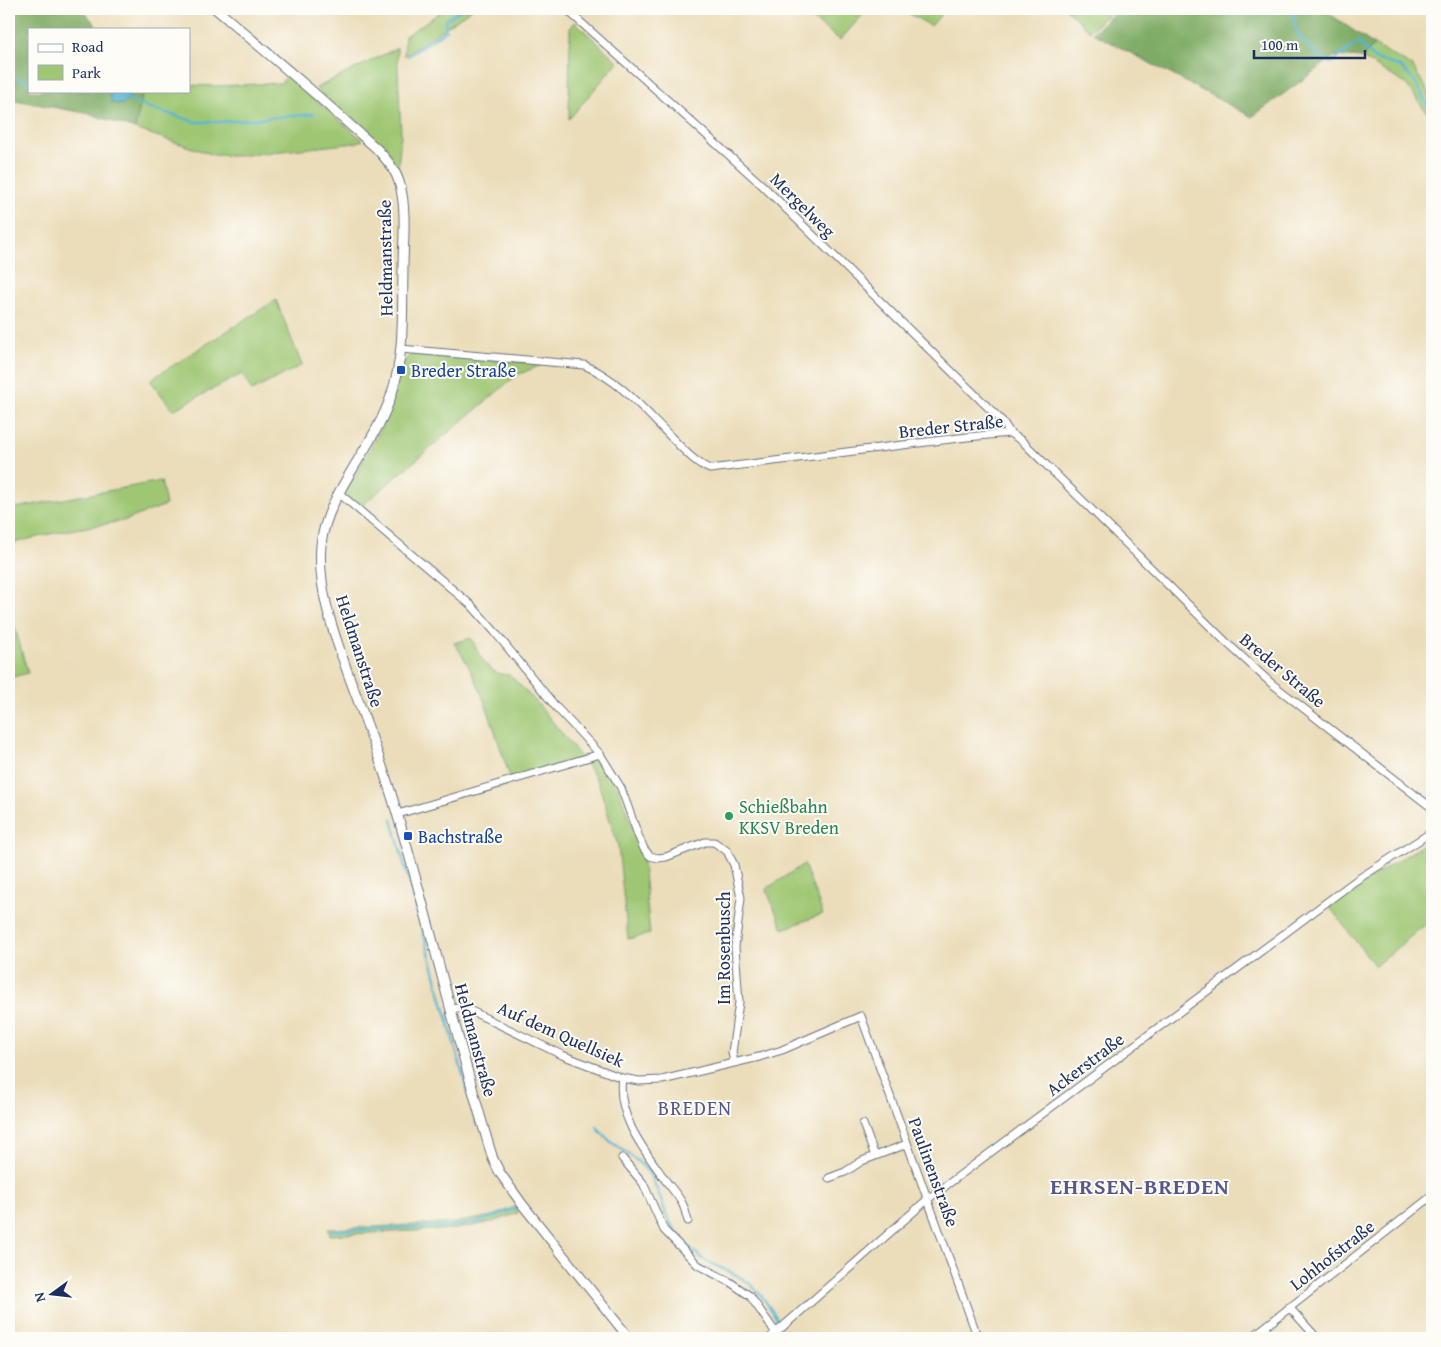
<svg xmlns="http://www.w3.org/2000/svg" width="1441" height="1347" viewBox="0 0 1441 1347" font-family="'Gentium Book Plus',serif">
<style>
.green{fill:#9fc773;stroke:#5d7b68}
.forest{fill:#7fac65;stroke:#4d6e62}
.water{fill:#52b4d1;stroke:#367298}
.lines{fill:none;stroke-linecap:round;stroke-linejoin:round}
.stream{stroke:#52b4d1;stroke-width:2.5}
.street-casing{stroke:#646c7e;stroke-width:9}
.secondary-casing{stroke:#646c7e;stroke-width:11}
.street{stroke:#fff;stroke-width:7}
.secondary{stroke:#fff;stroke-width:9}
.transit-dot{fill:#1a4fb4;stroke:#fdfcf7;stroke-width:2}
.leisure-dot{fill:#2e9e5b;stroke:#fdfcf7;stroke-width:2}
.labels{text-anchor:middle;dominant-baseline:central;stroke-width:4;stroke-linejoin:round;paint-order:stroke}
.street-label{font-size:18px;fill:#1b2f5e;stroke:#fdfcf7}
.transit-label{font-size:18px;fill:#164399;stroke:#fdfcf7;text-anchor:start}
.leisure-label{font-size:18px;fill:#27864d;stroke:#fdfcf7;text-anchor:start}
.quarter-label{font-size:20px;letter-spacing:1px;fill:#54588d;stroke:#fdfcf7}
.district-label{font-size:22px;font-weight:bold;letter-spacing:1px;fill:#54588d;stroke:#fdfcf7}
</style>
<rect width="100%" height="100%" fill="#fdfcf7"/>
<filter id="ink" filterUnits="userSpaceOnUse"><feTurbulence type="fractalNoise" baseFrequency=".02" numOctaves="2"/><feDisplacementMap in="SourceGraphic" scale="10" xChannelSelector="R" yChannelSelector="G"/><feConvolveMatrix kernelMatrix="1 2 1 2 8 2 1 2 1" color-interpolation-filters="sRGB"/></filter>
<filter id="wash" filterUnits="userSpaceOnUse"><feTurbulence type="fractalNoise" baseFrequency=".0096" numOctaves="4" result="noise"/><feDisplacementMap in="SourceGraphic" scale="20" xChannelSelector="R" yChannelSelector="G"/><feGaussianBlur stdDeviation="1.12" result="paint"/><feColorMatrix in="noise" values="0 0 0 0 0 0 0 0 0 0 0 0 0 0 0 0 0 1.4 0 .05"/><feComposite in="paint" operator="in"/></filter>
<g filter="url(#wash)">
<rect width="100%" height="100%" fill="#ebddb9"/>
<path class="green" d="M445 9H472L404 56 405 36Z
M822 9H868L840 40 806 14Z
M901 9H946L931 26Z
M1066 9H1114L1090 31Z
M575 22 618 62 569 119 570 28Z
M1374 45 1412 66 1432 97V120L1406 84 1362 58Z
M397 48 401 134 398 169 379 147 316 88Z
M287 76 363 140 355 143 237 156 214 155 135 129 143 91H189V85L216 86 281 83Z
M276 300 302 365 252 391 242 374 173 410 150 380Z
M412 353 544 364 517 375 359 508 347 496 346 490 380 431 403 362Z
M161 481 166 505 123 521 58 532 9 544V489L11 490 15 508Z
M9 607 28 673 9 678Z
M471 638C481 656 486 675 510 675L539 705 582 758 511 780C495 734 483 683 454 643Z
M600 759 617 786 642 852 650 934 628 939 618 846 598 782 585 762Z
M1432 839V919L1375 966 1328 905Z
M804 864 823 914 783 929 766 889Z
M517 1206 518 1213 493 1222 456 1229 329 1235 328 1229 455 1223 492 1216Z"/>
<path class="forest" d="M9 9H82L95 24V29H29V91H143L135 129 90 114 9 99Z
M1119 9H1323L1374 45 1362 58 1335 56 1252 117 1093 33Z"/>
<path class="water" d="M114 91H127L130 99 122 104 112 103 110 95Z"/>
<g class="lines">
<path class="stream" d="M777 9 782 11 808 9 826 11
M1288 9C1298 20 1292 20 1296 30 1300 41 1321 57 1330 63 1341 58 1348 47 1359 43L1375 59 1401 67 1415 82 1432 114
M408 56 446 30 445 20 462 9
M9 77 21 79 29 84
M128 99 147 107 196 122H218L314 114
M392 820 477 1125
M597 1127C609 1146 634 1153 648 1172 656 1184 661 1200 666 1214 672 1228 686 1246 699 1256 713 1267 731 1270 746 1281 761 1291 771 1310 781 1325
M331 1231 456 1226 475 1223 516 1209
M786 1330 792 1338"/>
</g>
</g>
<g filter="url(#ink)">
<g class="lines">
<g class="street-casing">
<path id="street" d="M566 9 762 185 1003 422 1010 433
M401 349 584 365C620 380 645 411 672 438 684 450 695 463 710 469L967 437 1010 433 1022 441 1227 643 1271 683 1432 808
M340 494 472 606 494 631 556 707 600 754 621 788 638 835 644 849 650 856 658 858 666 857 705 842H714L727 851 734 865 741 898 735 947 739 1002 732 1053 734 1062
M398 814 600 754
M451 1009 463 1007 562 1055 622 1078 639 1081 662 1080 759 1057 782 1050 861 1016 978 1338
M622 1078C616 1116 645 1151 666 1181 671 1188 678 1195 682 1203 685 1208 686 1215 688 1221
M863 1124 875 1156
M622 1158 643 1183 664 1230 698 1265 730 1282 750 1296 776 1333
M829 1178 845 1172 862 1161 907 1144
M1289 1307 1317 1338
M770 1338 928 1199 1355 881 1432 832
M1251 1338 1432 1196"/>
</g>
<g class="secondary-casing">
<path id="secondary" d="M216 9 312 91 377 149C387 160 396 170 400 185 407 212 403 242 403 269 402 312 405 355 391 396 375 446 326 494 321 545 317 590 335 637 350 679 366 722 383 765 396 810 431 925 457 1044 493 1159L500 1173 522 1204 629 1338"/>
</g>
<use href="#street" class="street"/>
<use href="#secondary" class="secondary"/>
</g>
</g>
<g class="transit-dot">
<rect x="396" y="365" width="10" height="10" rx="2.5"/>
<rect x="403" y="831" width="10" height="10" rx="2.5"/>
</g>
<circle class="leisure-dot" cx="729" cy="816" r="5"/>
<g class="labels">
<g class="street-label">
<text transform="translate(803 205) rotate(45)">Mergelweg</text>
<text transform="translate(385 258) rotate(-91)">Heldmanstraße</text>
<text transform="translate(951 426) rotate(-6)">Breder Straße</text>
<text transform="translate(360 651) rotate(72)">Heldmanstraße</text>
<text transform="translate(1283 670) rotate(40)">Breder Straße</text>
<text transform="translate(723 948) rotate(-90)">Im Rosenbusch</text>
<text transform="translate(561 1034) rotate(24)">Auf dem Quellsiek</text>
<text transform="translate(476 1040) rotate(75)">Heldmanstraße</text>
<text transform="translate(1085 1064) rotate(-37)">Ackerstraße</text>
<text transform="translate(934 1172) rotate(70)">Paulinenstraße</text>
<text transform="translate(1332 1255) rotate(-38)">Lohhofstraße</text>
</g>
<g class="transit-label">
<text x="411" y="370">Breder Straße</text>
<text x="418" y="836">Bachstraße</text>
</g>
<g class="leisure-label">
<text x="739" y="806">Schießbahn<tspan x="739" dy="21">KKSV Breden</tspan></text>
</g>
<g class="quarter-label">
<text x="695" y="1107">BREDEN</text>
</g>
<g class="district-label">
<text x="1140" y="1186">EHRSEN-BREDEN</text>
</g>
</g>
<rect width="1441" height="1347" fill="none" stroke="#fdfcf7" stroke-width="30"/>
<rect x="28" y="28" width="162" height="65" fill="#fdfcf7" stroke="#a3aaba"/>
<rect x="38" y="44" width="25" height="8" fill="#ffffff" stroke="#a3aaba"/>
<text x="72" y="52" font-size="15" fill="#1b2f5e">Road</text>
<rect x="38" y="65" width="25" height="15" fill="#9fc773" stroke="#a3aaba"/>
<text x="72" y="78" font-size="15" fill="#1b2f5e">Park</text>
<g transform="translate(52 1294) rotate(255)" stroke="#fdfcf7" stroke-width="4" paint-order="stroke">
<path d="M0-4L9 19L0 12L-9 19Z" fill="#1b2f5e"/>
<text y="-8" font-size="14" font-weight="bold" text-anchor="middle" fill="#1b2f5e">N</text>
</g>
<path d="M1254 50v8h111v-8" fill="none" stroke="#1b2f5e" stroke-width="2.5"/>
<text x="1261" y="50" font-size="15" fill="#1b2f5e" stroke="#fdfcf7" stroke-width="4" paint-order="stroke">100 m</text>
</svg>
